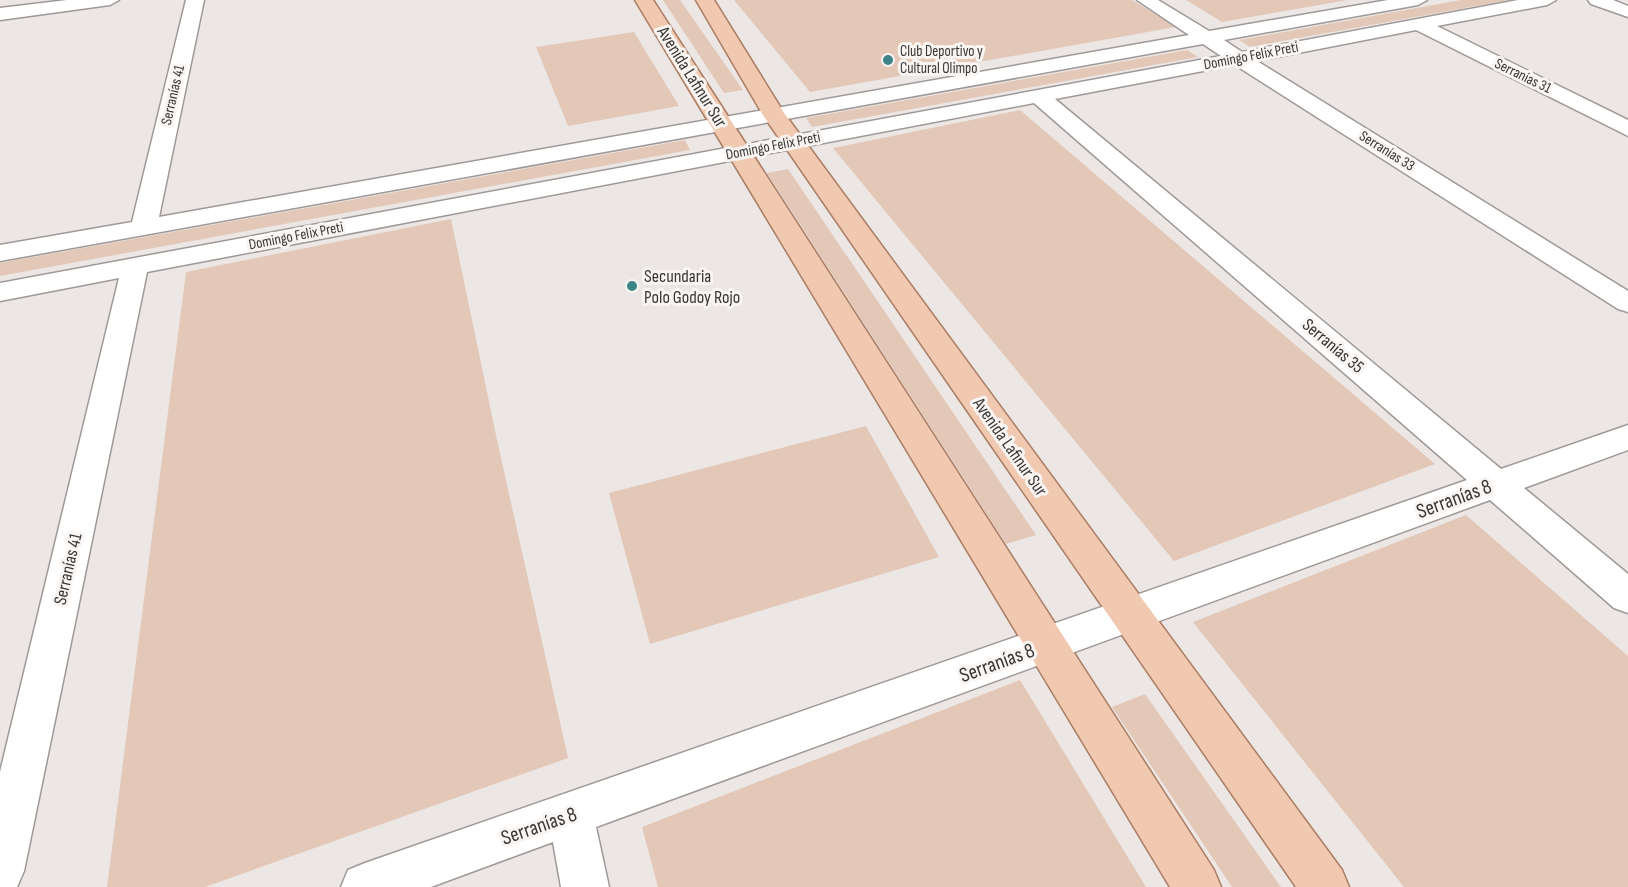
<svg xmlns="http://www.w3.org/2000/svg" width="1628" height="887" viewBox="0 0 1628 887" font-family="'Sofia Sans Condensed',sans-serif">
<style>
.green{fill:#e3c7b7}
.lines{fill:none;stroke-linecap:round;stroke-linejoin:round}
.minor-casing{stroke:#9e9997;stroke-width:3}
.major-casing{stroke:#aa7d63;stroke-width:3}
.minor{fill:#fff;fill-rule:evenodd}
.major{fill:#f1c8b0;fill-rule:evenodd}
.poi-dot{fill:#3c8487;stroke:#f9f5f2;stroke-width:2}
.labels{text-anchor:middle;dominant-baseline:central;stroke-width:6;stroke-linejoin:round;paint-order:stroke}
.far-poi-label{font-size:15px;fill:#383635;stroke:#f9f5f2;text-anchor:start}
.far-street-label{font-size:15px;fill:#383635;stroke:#f9f5f2}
.street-label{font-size:18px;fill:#383635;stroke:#f9f5f2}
.poi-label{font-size:18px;fill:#383635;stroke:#f9f5f2;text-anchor:start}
.near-street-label{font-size:21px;fill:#383635;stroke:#f9f5f2}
</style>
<rect width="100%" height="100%" fill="#ece7e5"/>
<path class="green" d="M663 0H680L743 90 724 93Z
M734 0H1132L1176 27 810 92Z
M1186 0H1348L1222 22Z
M1461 0H1509L1250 47 1239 40Z
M634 32 679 106 568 126 536 47Z
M1187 50 1198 57 812 127 806 118Z
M1020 110 1435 464 1174 561 833 148Z
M685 140 690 150 0 276V263Z
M788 169 1036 535 1006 544 767 173Z
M451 219 497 440 568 758 205 887H107L186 272Z
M866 426 939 557 650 644 609 493Z
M1466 515 1628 656V887H1404L1193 622Z
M1020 680 1146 887H658L642 827Z
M1145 694 1281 887H1232L1112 707Z"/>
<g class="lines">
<g class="minor-casing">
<path id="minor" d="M67 0H119L110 5 0 20V8Z
M186 0H204L159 217 1189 35 1137 0H1158L1209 31 1388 0H1427L1418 5 1224 40 1242 52 1518 0H1556L1547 5 1437 26 1628 120V136L1416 30 1257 61 1628 291V312L1618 309 1235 65 1055 99 1501 469 1628 425V450L1524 488 1628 574V613L1614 608 1490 500 596 827 609 887H561L553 842 431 887H341L348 870 365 863 1467 480 1034 103 147 272 24 871 17 887H0V772L119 278 0 301V283L1221 56 1203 44 0 261V245L132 222Z
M1588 0H1613L1628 6V17L1591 4Z"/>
</g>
<g class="major-casing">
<path id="major" d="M635 0H653L1214 870 1221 887H1170Z
M696 0H714L784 113 1342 870 1349 887H1296L763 115Z"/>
</g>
<use href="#minor" class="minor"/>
<use href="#major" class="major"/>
</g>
<g class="poi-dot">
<circle cx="888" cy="60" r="6"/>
<circle cx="632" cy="286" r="6"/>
</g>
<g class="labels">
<g class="far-poi-label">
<text x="900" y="51">Club Deportivo y<tspan x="900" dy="17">Cultural Olimpo</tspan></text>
</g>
<g class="far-street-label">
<text transform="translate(1251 56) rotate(-11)">Domingo Felix Preti</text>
<text transform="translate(1523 76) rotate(26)">Serranías 31</text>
<text transform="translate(173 95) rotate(-77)">Serranías 41</text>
<text transform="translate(773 146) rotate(-11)">Domingo Felix Preti</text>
<text transform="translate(1387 151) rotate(32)">Serranías 33</text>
<text transform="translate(296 236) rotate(-11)">Domingo Felix Preti</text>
</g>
<g class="street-label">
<text transform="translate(692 77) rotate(58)">Avenida Lafinur Sur</text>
<text transform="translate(1333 346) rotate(40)">Serranías 35</text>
<text transform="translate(1010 447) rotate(55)">Avenida Lafinur Sur</text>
<text transform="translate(68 569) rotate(-77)">Serranías 41</text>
</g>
<g class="poi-label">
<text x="644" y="276">Secundaria<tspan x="644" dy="21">Polo Godoy Rojo</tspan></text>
</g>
<g class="near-street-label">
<text transform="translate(1454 499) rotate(-20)">Serranías 8</text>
<text transform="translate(997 663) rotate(-20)">Serranías 8</text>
<text transform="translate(539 826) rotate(-19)">Serranías 8</text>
</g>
</g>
</svg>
